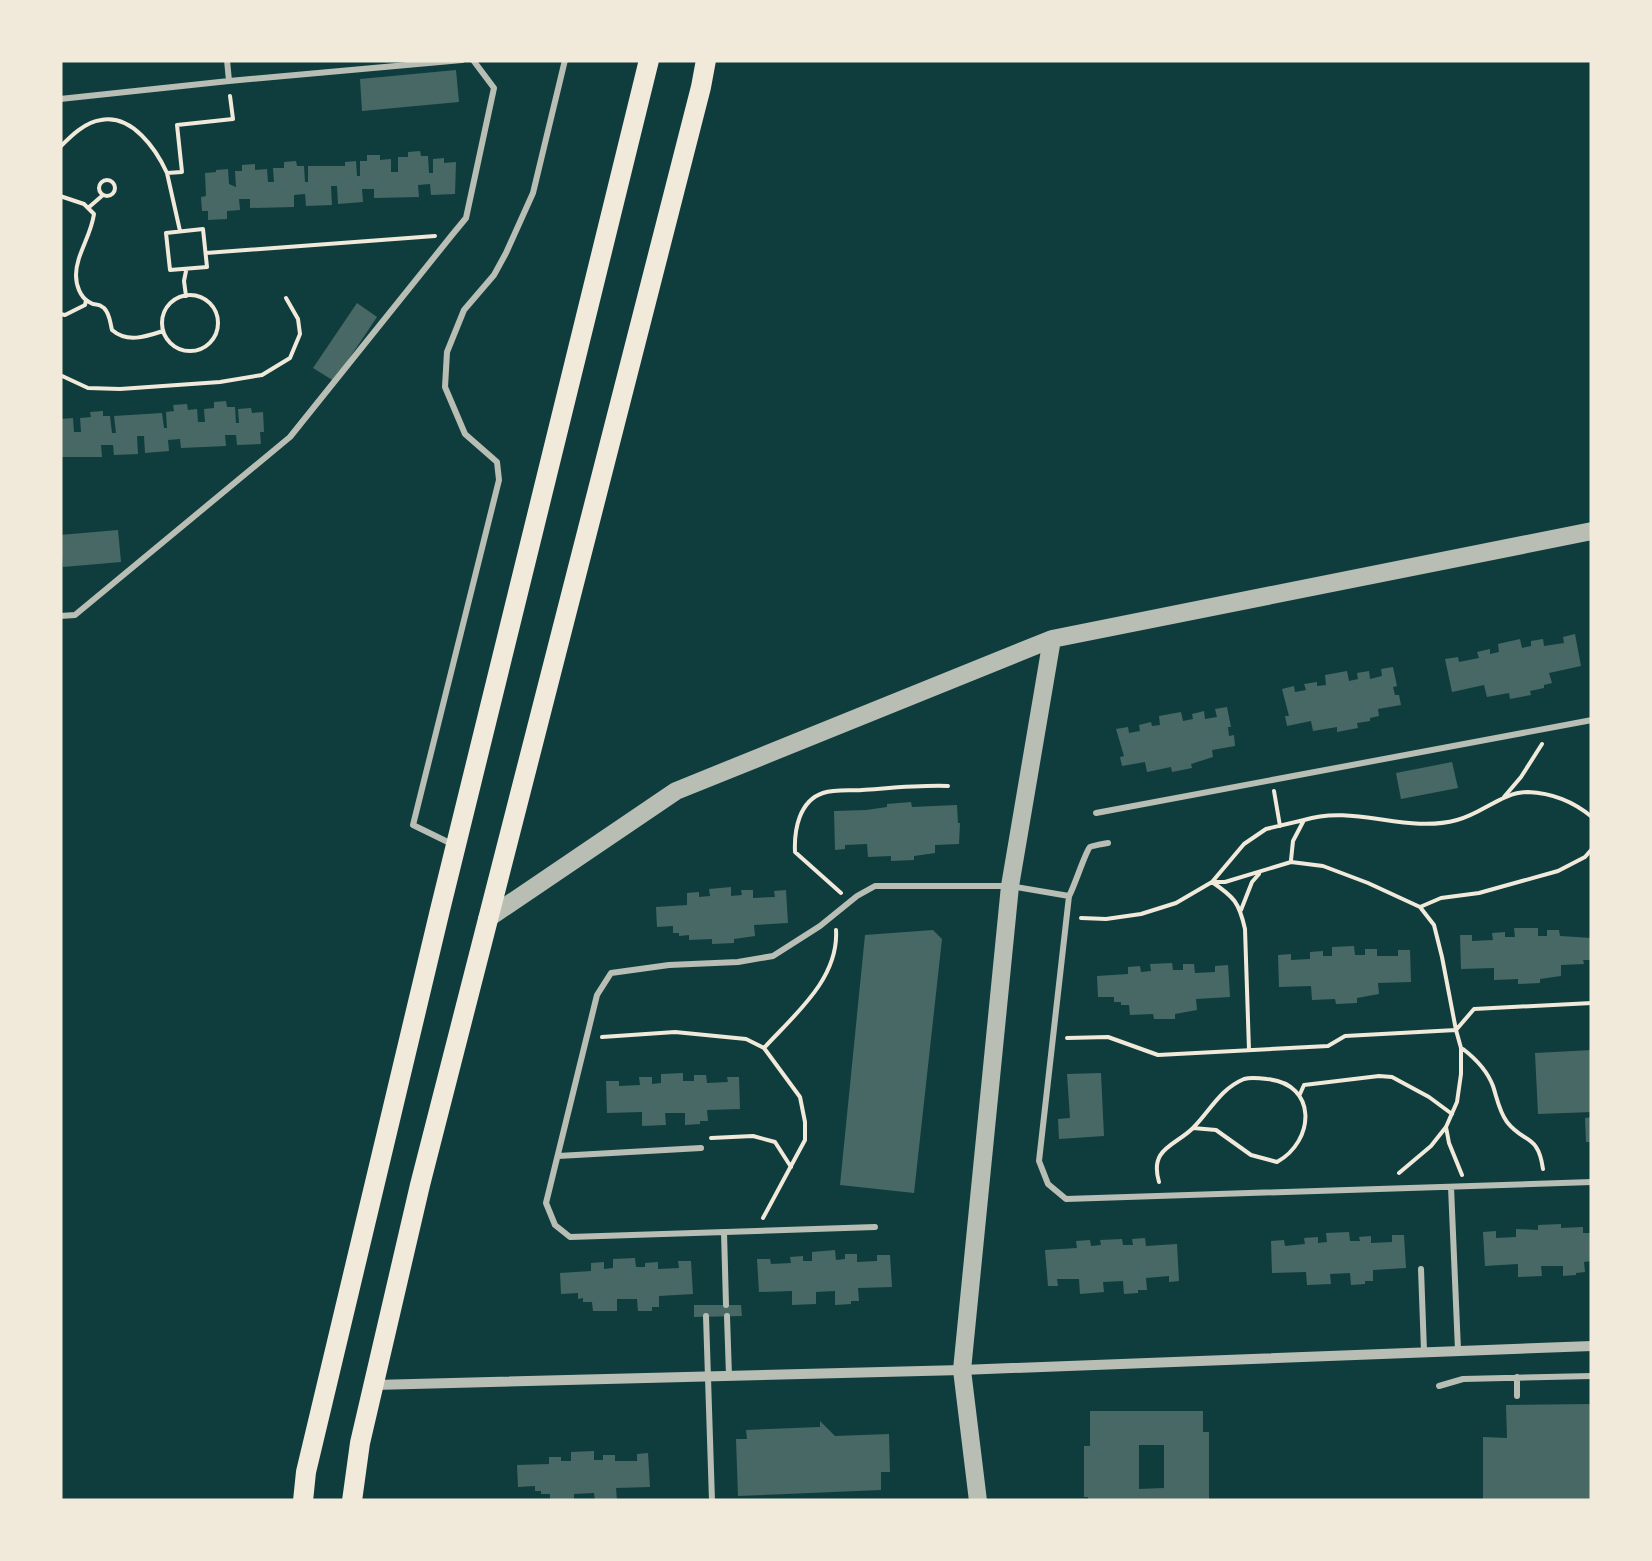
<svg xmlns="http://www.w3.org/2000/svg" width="1652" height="1561" viewBox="0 0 1652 1561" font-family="'Fira Sans',sans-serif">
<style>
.building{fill:#486865;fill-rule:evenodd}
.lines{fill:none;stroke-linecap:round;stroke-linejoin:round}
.path{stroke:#f1e9da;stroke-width:4}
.service{stroke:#b8beb3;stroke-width:6}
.minor{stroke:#b8beb3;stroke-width:10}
.tertiary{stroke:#b8beb3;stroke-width:18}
.primary{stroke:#f1e9da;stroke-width:20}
</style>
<rect width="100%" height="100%" fill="#0f3d3e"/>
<path class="building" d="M456 70 459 102 362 111 360 79Z
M420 151 421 156H428L429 173H433V159L444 158V163L456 162 455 194 431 195 430 184 418 185 419 197 374 198V189H362L363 202 338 204 337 186H331L332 205 306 206 305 194 294 195V207L250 208V199H239L240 210 227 211V219L208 220V211H202L201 197 206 196 205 173 216 172V170L228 169 229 184 236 187 235 171H242V165L255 164V170L267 169 268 182H274L273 168H284V162L296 161 297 166H304L305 182H308V166H345V162L356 161 357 176H360V161H367V155H380V160L391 159V172H398V157H408V152Z
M357 303 377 317 334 381 313 368Z
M226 401 227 407H235L236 423H239L238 409 251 408 252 413 263 412 264 432H260L261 444 237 445 236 435H225L226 446 181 448 180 439 168 440 169 451 145 453 144 436H137L138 454 114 455 113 445H101L102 457H60V419L73 418 74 432H81L80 418 91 417 90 412 103 411V416H110L112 433H116L114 416 162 413 164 428H167L166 412 174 411 173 405 187 404 188 410 197 409 198 422H205L204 409 214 408V402Z
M118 530 121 562 63 567 60 535Z
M1575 634 1581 666 1549 673 1552 683 1544 685V688L1530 691 1531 695 1510 699 1509 693 1487 697 1484 685 1452 692 1445 659 1458 657 1459 662 1479 658 1477 652 1490 649V654L1499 652 1498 644 1520 639 1522 648 1531 646V641L1543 639 1544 646 1564 643 1563 637Z
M1393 667 1397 686 1393 687 1395 695H1399L1401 705 1378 709 1379 716 1370 718V721L1357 723 1358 728 1337 732V727L1313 731 1311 721 1287 726 1285 716H1289L1282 689 1294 686 1295 692 1306 690 1304 684 1317 682V686L1326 685 1325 675 1347 671 1349 681 1358 679 1357 673 1369 671 1370 679 1382 676 1381 669Z
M1227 707 1231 727H1228L1229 736 1234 735 1235 746 1212 750 1213 757 1191 764 1192 768 1172 772 1171 767 1147 772 1145 762 1122 766 1120 757 1124 756 1116 729 1128 727 1129 733 1140 731 1139 725 1151 722 1152 726 1160 725 1159 716 1181 712 1183 721 1193 719 1192 714 1204 711 1205 719 1217 717 1215 709Z
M1452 762 1458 788 1401 799 1396 773Z
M911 802 912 807 957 805 958 823H960L959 844 935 845V853L914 856V860L891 861V856L868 857 867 844 845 845V849L835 850 834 811 866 810 887 807V804Z
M731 887V896L742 895 741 890H753V898L775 897 774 891 786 890 788 923 754 925 755 936 734 939V943L712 944V939L689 940V935L679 936V933H673V926L657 927 656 907 687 905V893L699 892V897L710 896 709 889Z
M1514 928H1538V936H1547V930H1559L1560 936 1592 938V960H1583L1584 964 1561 965V976L1540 979V983L1518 984V979L1494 980V968L1461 969 1460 935H1472V941L1493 940 1492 933 1505 932V937H1515Z
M933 930 942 939 914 1193 840 1185 865 935Z
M1354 946 1355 955H1365V949H1377V956H1398V950H1410L1411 982 1378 983 1379 994 1357 998V1003L1336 1004 1335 999 1312 1000 1311 986 1279 987 1278 955 1291 954V960L1310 959V952L1323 951V956H1332V947Z
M1172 963 1173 970H1183V964H1194L1195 973 1215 972V966L1228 965 1230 997 1196 999 1197 1010 1175 1014V1019H1154L1153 1014 1130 1015 1129 1005H1121V1002H1114V997H1098L1097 976 1128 974V967L1140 966 1141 972 1151 971 1150 964Z
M1592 1050V1112L1538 1114 1535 1053Z
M683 1073V1081H694V1075H706L707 1083 728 1082 727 1077H739L740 1109 707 1110 708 1121H700V1124L685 1125V1113H665L666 1125 642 1126V1112L607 1113 606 1081H619V1086L640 1085 639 1077H652V1084L661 1083V1074Z
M1101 1073 1104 1136 1059 1139 1058 1119 1070 1118 1067 1074Z
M1592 1117V1142H1586L1585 1118Z
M1561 1224V1228L1583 1227V1233H1592V1261L1584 1262 1585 1272 1576 1273V1275L1563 1276V1266H1541L1542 1276 1518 1277V1264L1485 1266 1483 1232 1496 1231V1238L1516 1237V1229L1538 1230V1225Z
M1349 1232 1350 1241H1360L1359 1237 1371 1236V1243L1392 1242V1235H1404L1406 1268 1373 1270V1281H1365V1284L1351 1285 1350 1273 1330 1274 1331 1284 1307 1285 1306 1272 1272 1273 1271 1241 1284 1240 1285 1246 1305 1244 1304 1238 1318 1237V1243L1327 1242 1326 1233Z
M1145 1238 1146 1246 1177 1244 1179 1281 1169 1282V1276L1146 1278 1147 1290H1138V1293L1124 1294 1123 1281 1103 1282 1104 1292 1080 1294 1079 1279H1057L1058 1286H1048L1045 1250 1077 1248 1076 1241 1090 1240 1091 1246 1101 1245 1100 1240 1122 1239 1123 1245H1133L1132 1239Z
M835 1250 836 1260 845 1259V1254H857V1262L877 1261V1255H890L892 1287 858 1288 859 1301H851V1304L835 1305V1291L816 1292V1304L792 1305V1291L759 1292 757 1259H770L771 1264 791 1263 790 1257 803 1256V1261H812V1252Z
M635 1258 636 1267H645V1263L658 1262V1269L679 1268 678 1261H691L693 1294 659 1296V1307H652V1311H638L637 1299H617V1311H593L592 1302H583V1298L578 1299V1293L561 1294 560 1273 591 1271V1263L604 1262V1269L613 1268V1259Z
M694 1305H741L742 1316 694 1317Z
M1592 1404V1501H1483V1437L1507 1438 1506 1405Z
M1090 1411H1203V1432H1209V1501H1088V1497H1084V1446H1090ZM1139 1445H1164V1488L1139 1489Z
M820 1421 835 1436 889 1434 890 1472H881V1490L738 1496 736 1439H747L746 1430 820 1427Z
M594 1451V1460H603V1455H615V1461H637V1454L648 1453 650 1487 616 1488 617 1500 595 1501 594 1493 574 1494V1501H550V1494H541V1491H535V1486L518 1487 517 1465 549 1464V1457H561V1461H571V1452Z"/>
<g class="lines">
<path class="path" d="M60 147C71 136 85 122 101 120 132 114 156 149 167 173L182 172 177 125 233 119 230 96
M167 173 180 231
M99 188a8 8 0 1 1 16 0a8 8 0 1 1-16 0Z
M60 196 84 204 94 214C91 236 76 255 76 275 76 285 80 297 89 302 97 307 96 302 104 308 110 314 110 322 112 330 127 343 145 337 163 331
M88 208 103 195
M203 229 207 267 170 270 166 233Z
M206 253 435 236
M162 323a28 28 0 1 1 56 0a28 28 0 1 1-56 0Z
M186 296 184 281 186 271
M60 314 65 315 85 305 86 300
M60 375 88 388 120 389 220 382 262 375 290 358 300 334 298 319 286 298
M1274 791 1280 826
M1504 797 1521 777 1542 744
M1291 860 1293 841 1304 820C1354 804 1406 834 1457 820 1482 814 1502 792 1528 792 1552 793 1574 802 1592 817
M841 893 795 852C794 830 799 801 823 793 835 789 849 791 862 790 891 788 919 785 948 786
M1420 907 1441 898 1479 893 1558 871 1585 857 1592 849
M1241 910 1252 882 1259 874
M1081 918 1106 919 1141 914 1176 903 1212 882H1225L1291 862 1323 866 1368 883 1420 907 1434 925 1442 957 1456 1030 1461 1048V1074L1457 1102 1446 1127 1431 1146 1399 1173
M602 1037 675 1032 746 1039 764 1048
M1067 1038 1108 1037 1158 1055 1328 1046 1345 1036 1456 1030 1474 1009 1592 1003
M1463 1049C1476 1059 1487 1070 1493 1086 1497 1098 1499 1111 1507 1122 1524 1144 1538 1133 1543 1169
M1249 1050 1245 929C1239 902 1234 897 1212 882L1244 844 1266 829 1304 820
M1300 1094 1304 1085 1379 1076 1392 1077 1429 1097 1452 1114
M1446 1127 1449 1143 1462 1175
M711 1138 753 1136 775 1142 791 1167
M1159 1182C1149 1148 1175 1146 1193 1128 1210 1111 1220 1089 1244 1079 1251 1077 1259 1078 1267 1079 1318 1084 1315 1141 1277 1162L1251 1155 1216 1130 1193 1128
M763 1218 805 1140V1122L800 1097 764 1048C794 1015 839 979 836 930"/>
<path class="service" d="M229 81 462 60
M60 99 229 81 227 60
M60 616 75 615 290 437 452 235 466 218 494 88 473 60
M1096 813 1592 720
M454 845 413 825 499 480 497 462 465 434 445 387 447 352 464 310 494 275 506 253 533 193 565 60
M1069 896 1039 1161 1048 1184 1066 1199 1592 1182
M558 1156 701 1148
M1451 1187 1458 1350
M875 1227 570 1237 555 1225 546 1203 597 995 611 973 669 965 738 962 773 956 820 926 857 896 875 886H1010L1069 896C1074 888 1086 850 1090 847 1091 846 1107 843 1108 843
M724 1232 726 1305
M1421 1269 1424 1351
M706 1316 712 1501
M727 1316 729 1376
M1517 1377V1396
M1439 1386 1463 1379 1592 1376"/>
<path class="minor" d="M374 1385 962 1370 1592 1346"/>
<path class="tertiary" d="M487 919 676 791 1052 639 1592 531
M978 1501 962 1370 1010 886 1052 639"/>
<path class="primary" d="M303 1501 306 1472 440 910 649 60
M352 1501 360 1443 420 1185 701 87 706 60"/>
</g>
<rect width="1652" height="1561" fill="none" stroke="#f1e9da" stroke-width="125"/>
</svg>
